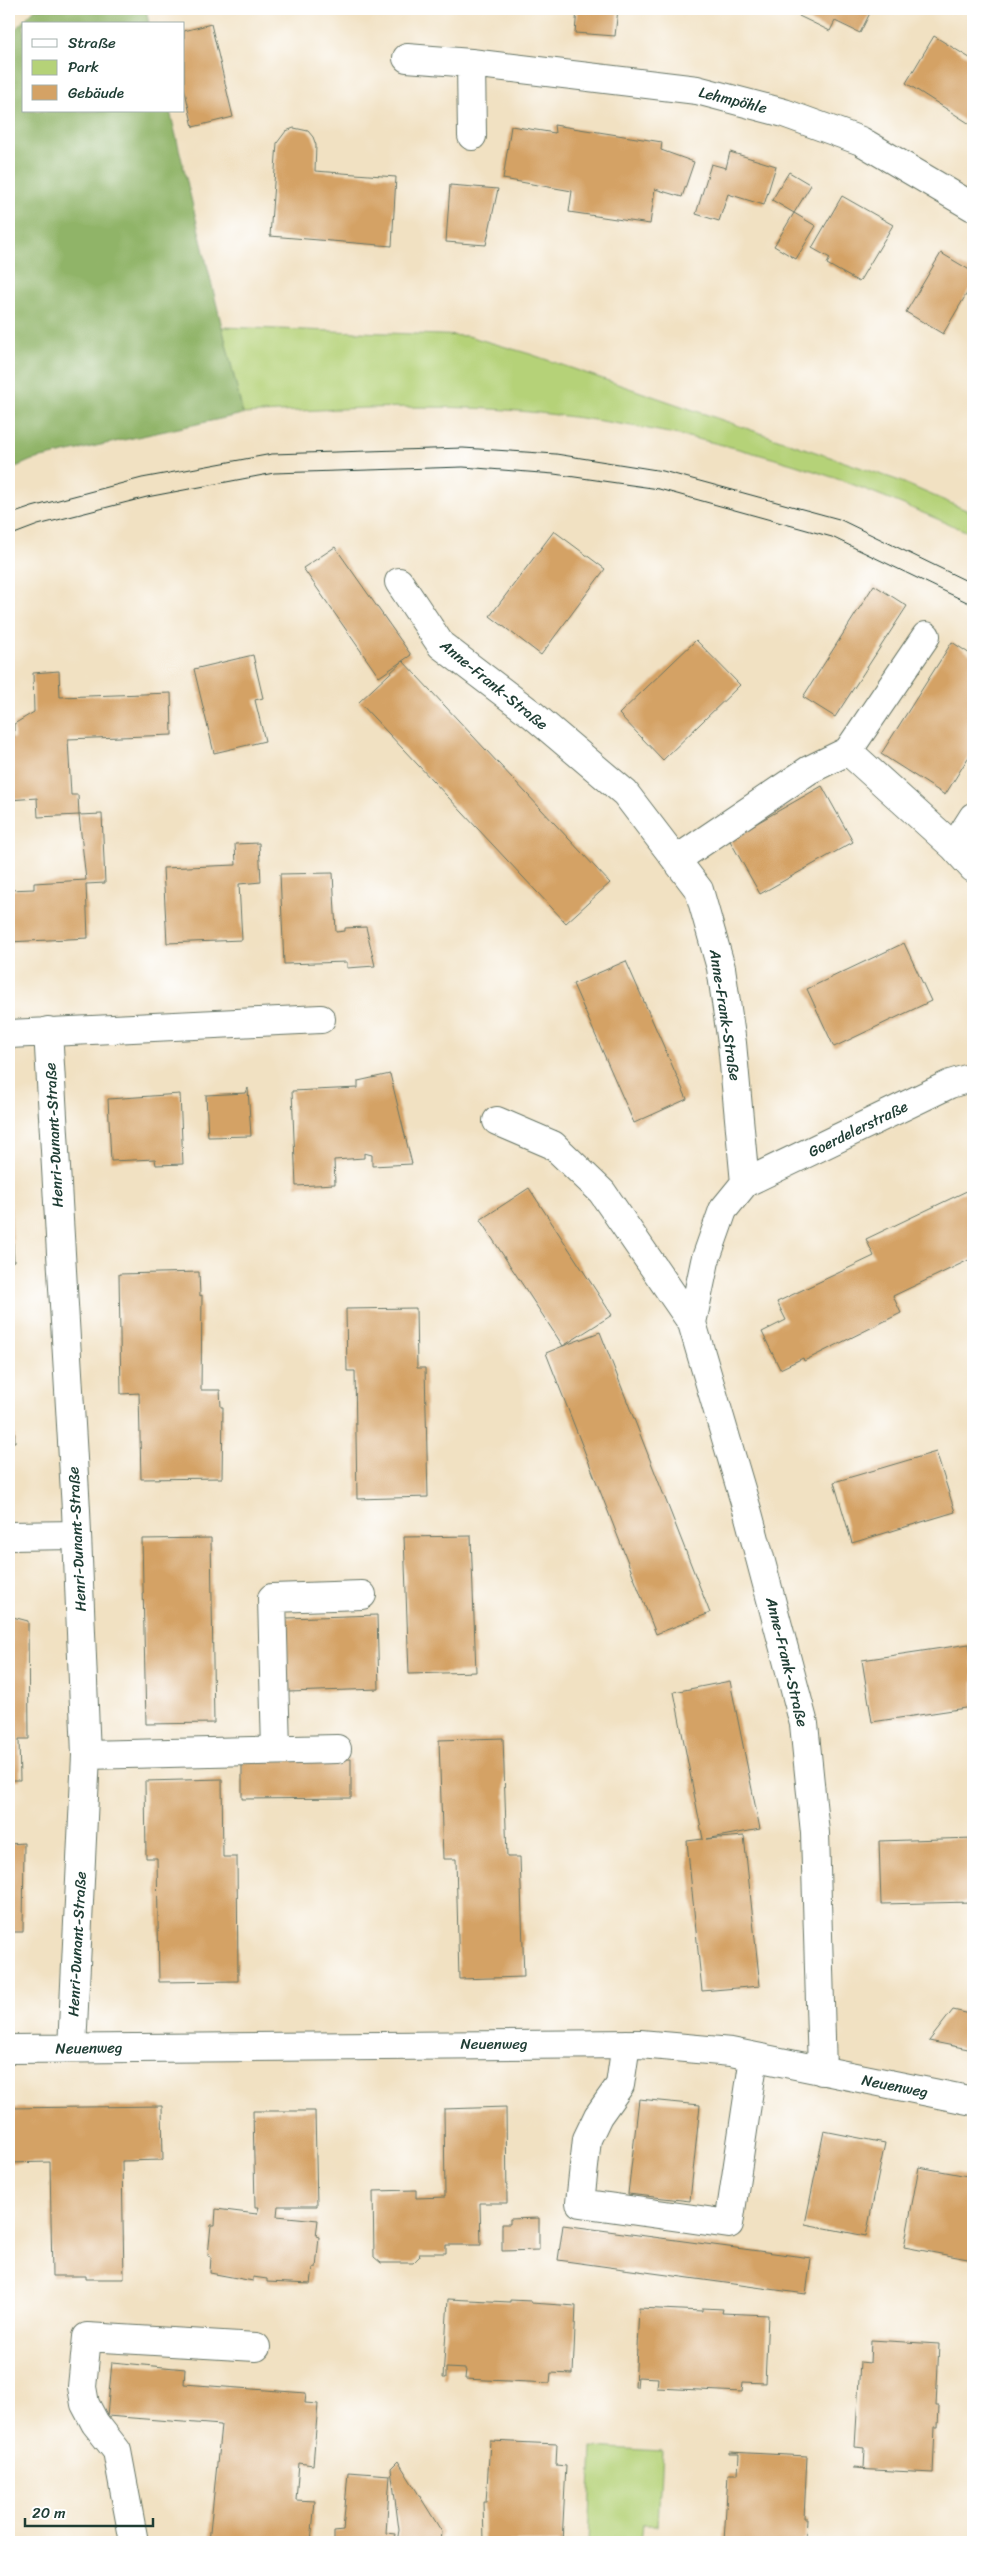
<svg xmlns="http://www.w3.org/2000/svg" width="982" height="2551" viewBox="0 0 982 2551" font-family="Sriracha,sans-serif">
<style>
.green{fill:#b5d278;stroke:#6a8856}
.forest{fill:#90b468;stroke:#58784e}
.building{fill:#d4a265}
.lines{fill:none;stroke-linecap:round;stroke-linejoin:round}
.minor-casing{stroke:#687666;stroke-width:30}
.minor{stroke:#fff;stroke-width:28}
.tram{stroke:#1f3d34;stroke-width:1}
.labels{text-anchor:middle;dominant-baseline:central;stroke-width:4.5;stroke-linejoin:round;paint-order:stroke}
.street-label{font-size:15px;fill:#1f3d34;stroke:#fff}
</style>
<rect width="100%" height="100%" fill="#fff"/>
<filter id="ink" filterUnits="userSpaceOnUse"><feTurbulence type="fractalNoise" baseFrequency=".02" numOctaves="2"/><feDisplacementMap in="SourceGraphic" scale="10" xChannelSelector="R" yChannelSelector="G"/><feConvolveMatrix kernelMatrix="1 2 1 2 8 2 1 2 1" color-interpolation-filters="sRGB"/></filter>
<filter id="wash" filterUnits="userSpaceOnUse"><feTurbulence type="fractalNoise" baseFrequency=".0096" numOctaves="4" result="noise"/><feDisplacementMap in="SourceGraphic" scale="20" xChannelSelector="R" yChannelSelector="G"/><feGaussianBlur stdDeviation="1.12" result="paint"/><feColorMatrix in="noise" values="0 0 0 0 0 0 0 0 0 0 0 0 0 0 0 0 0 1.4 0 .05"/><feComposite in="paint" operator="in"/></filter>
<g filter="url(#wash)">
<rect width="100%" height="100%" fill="#f1e1c2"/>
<path class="green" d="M222 327 468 336 530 354 897 480 973 513V534C934 518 894 500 854 485 750 446 629 421 519 411 427 403 335 409 243 414Z
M592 2447 662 2451 658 2525H642L640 2542H588Z"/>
<path class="forest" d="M35 9H146L149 24H24V111H170L243 414 32 460 9 470V36Z"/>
<g id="blocks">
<path class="building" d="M577 9H618L615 36 575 33Z
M802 9H872L860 33 835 21 830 31 799 16Z
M211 24 233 117 193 127 184 87V31Z
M934 36 973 60V126L906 83Z
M554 125 662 142 661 150 694 162 682 197 655 189 650 224 569 212 572 191 503 179 511 126 555 133Z
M294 128 308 131 313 137 316 145 315 171 396 177 392 246 270 236 277 143 286 131Z
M730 152 776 166 764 205 728 194 719 221 696 214 711 164 726 168Z
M789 172 811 185 794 213 772 200Z
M450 185 498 189 486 245 446 242Z
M842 196 893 225 859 282 827 264 830 258 812 248Z
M794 213 816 226 796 259 774 246Z
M941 253 973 272V283L943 334 906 312Z
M554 531 605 569 541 655 490 616Z
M335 547 411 655 379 677 303 568Z
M874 585 907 606 835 717 803 697Z
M696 640 740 685 663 760 619 714Z
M952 642 973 656V750L945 795 881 754Z
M253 655 263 698 255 700 265 741 214 753 194 669Z
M403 661 610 883 566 923 359 702Z
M59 671 60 697 171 693 172 735 68 739 71 795H78L79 815 38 817 37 798 9 800V739L14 738V724L34 712 33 673Z
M822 786 853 842 760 894 729 839Z
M102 814 105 883 86 884 88 938 9 942V890L34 889V883L86 880 79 815Z
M259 843 261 882 239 884 242 940 167 943 163 868 236 865 235 844Z
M333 873 336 932 345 931V928L366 927 375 966 347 968V962L284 964 280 874Z
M904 943 931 1001 834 1047 807 989Z
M626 961 687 1099 634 1123 573 984Z
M390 1074 412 1164 372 1166V1155L364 1153V1158L334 1160 335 1184 296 1186 292 1091 358 1088V1081Z
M248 1088 251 1136 208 1137 206 1095 246 1093Z
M180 1094 183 1164 156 1165 155 1159 111 1161 108 1099Z
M529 1188 612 1315 563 1346 600 1332 710 1613 656 1634 546 1353 563 1346 480 1220Z
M973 1188V1258L893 1296 901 1313 804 1361 803 1358 780 1369 762 1332 786 1320 777 1302 874 1256 866 1239Z
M9 1207H11L14 1261 9 1262Z
M199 1272 200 1296 202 1295 201 1390H220L221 1407H223L222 1478 141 1479 139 1393 121 1394 119 1274Z
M416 1308 417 1368H425L428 1497 357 1499 355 1371H347L346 1309Z
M11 1365 15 1442H9V1366Z
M936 1452 955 1512 852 1543 834 1482Z
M471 1536 476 1672 409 1674 404 1537Z
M211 1538 214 1723 146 1724 142 1539Z
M377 1615 379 1689 288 1692 286 1618Z
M9 1616 28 1621 29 1739H19L20 1780H9Z
M969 1644 973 1672V1707L872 1722 862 1660Z
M730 1681 760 1829 706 1839 744 1836 760 1986 702 1991 687 1841 703 1839 674 1692Z
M503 1738 507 1857H520L524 1977 459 1979 456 1859H443L439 1740Z
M351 1759V1798L242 1799V1761Z
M222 1779 223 1857H237L238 1981 159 1982 157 1858H146L145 1781Z
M973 1838V1902L881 1904 879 1841Z
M24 1843 23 1932H9V1844Z
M973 2000V2050L929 2041 953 2010 970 2014Z
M639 2099 700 2105 690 2201 628 2194Z
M162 2106 163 2160 122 2161 124 2279H86V2276H52L50 2162 9 2163V2108Z
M506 2107 507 2203H480L481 2245H446V2253H419L420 2256 413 2263H381L374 2257 373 2191 416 2190V2198L445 2197 444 2109Z
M253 2111H315L317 2206H278L277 2216 318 2220 316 2236 319 2237 316 2268H313L311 2284 267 2282V2279L253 2277V2281L210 2273 211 2257 208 2256 211 2225H215L216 2209 257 2214 259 2207H255Z
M824 2131 885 2143 866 2236 805 2224Z
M919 2167 973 2177V2260L904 2247Z
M539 2218V2250L502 2251V2224H510V2219Z
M563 2225 811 2258 806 2294 558 2260Z
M448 2299 510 2302V2300L531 2301V2303L576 2306 573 2374 551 2373 550 2383 465 2379 466 2369 446 2368V2378H443Z
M639 2308 702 2311V2308L723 2309 722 2313 768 2315 765 2383 743 2382 742 2392 657 2388 658 2378 638 2377 637 2387H635Z
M871 2340 939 2344 936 2406H939L938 2427H935L933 2473 854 2469V2467L864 2468 865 2448 855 2447 860 2362 870 2363Z
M112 2362 185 2369 184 2384 306 2393 305 2403 318 2404 313 2465 299 2463 296 2500 315 2501 311 2542H209L221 2425 107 2416Z
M490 2441 557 2444 556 2465 566 2466 562 2542H484L483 2502H486Z
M729 2452 807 2456 804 2518H807L806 2539H803V2542H724L728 2474H738L739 2454H729Z
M398 2461 442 2532 441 2542H397L399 2530 391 2468Z
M348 2472 390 2475 386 2533 395 2534 394 2542H334V2532L343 2531Z"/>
</g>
</g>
<g filter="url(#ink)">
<use href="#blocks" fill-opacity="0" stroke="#687666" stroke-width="1"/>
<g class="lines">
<g class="minor-casing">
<path id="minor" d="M407 58 471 63 697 90 784 113 861 141 973 207
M471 63 472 136
M399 582 441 645 533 715 625 793 699 890 721 968 732 1043 745 1183
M848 751 926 636
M954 847 973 817
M676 860 809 770 848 751 954 847 973 868
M48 1031 76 1510 86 1755 72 2048
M9 1034 321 1019
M497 1121 553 1145 602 1192 692 1323
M9 1536 77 1535
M276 1750 272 1598 362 1595
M86 1755 337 1749
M626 2044 620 2085 598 2116 587 2139 580 2203 729 2224 754 2057
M9 2049 640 2044 731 2052 973 2101
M822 2071 815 1833 804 1724 748 1513 692 1323 705 1261 723 1210 745 1183 950 1084 973 1077
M134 2542 117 2451 95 2423 85 2404 82 2387 87 2337 256 2347"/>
</g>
<use href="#minor" class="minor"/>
<path class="tram" d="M9 515 32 507 142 478 272 454 463 448 556 454 663 471 839 519 973 584
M9 536 38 525 147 497 274 473 463 467 554 474 659 489 832 537 973 605"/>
</g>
</g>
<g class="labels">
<g class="street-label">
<text transform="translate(733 100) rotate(14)">Lehmpöhle</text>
<text transform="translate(494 685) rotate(39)">Anne-Frank-Straße</text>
<text transform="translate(725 1015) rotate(81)">Anne-Frank-Straße</text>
<text transform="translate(858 1129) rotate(-26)">Goerdelerstraße</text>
<text transform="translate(54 1135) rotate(-93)">Henri-Dunant-Straße</text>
<text transform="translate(77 1539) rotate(-93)">Henri-Dunant-Straße</text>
<text transform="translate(787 1662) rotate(76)">Anne-Frank-Straße</text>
<text transform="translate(77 1944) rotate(-87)">Henri-Dunant-Straße</text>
<text x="494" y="2044">Neuenweg</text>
<text transform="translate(89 2048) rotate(-1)">Neuenweg</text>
<text transform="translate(895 2086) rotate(11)">Neuenweg</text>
</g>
</g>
<rect width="982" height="2551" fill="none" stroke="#fff" stroke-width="30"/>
<rect x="22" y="22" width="162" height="90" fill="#ffffff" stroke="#a5b1ae"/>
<rect x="32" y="39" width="25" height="8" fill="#ffffff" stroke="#a5b1ae"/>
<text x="68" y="48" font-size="15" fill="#1f3d34">Straße</text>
<rect x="32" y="60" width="25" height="15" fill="#b5d278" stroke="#a5b1ae"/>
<text x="68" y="72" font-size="15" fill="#1f3d34">Park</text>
<rect x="32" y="85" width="25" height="15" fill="#d4a265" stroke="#a5b1ae"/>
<text x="68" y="98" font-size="15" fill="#1f3d34">Gebäude</text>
<path d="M25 2518v8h128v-8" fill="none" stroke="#1f3d34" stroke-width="2.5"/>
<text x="32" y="2518" font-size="15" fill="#1f3d34" stroke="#ffffff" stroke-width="4" paint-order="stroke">20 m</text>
</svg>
